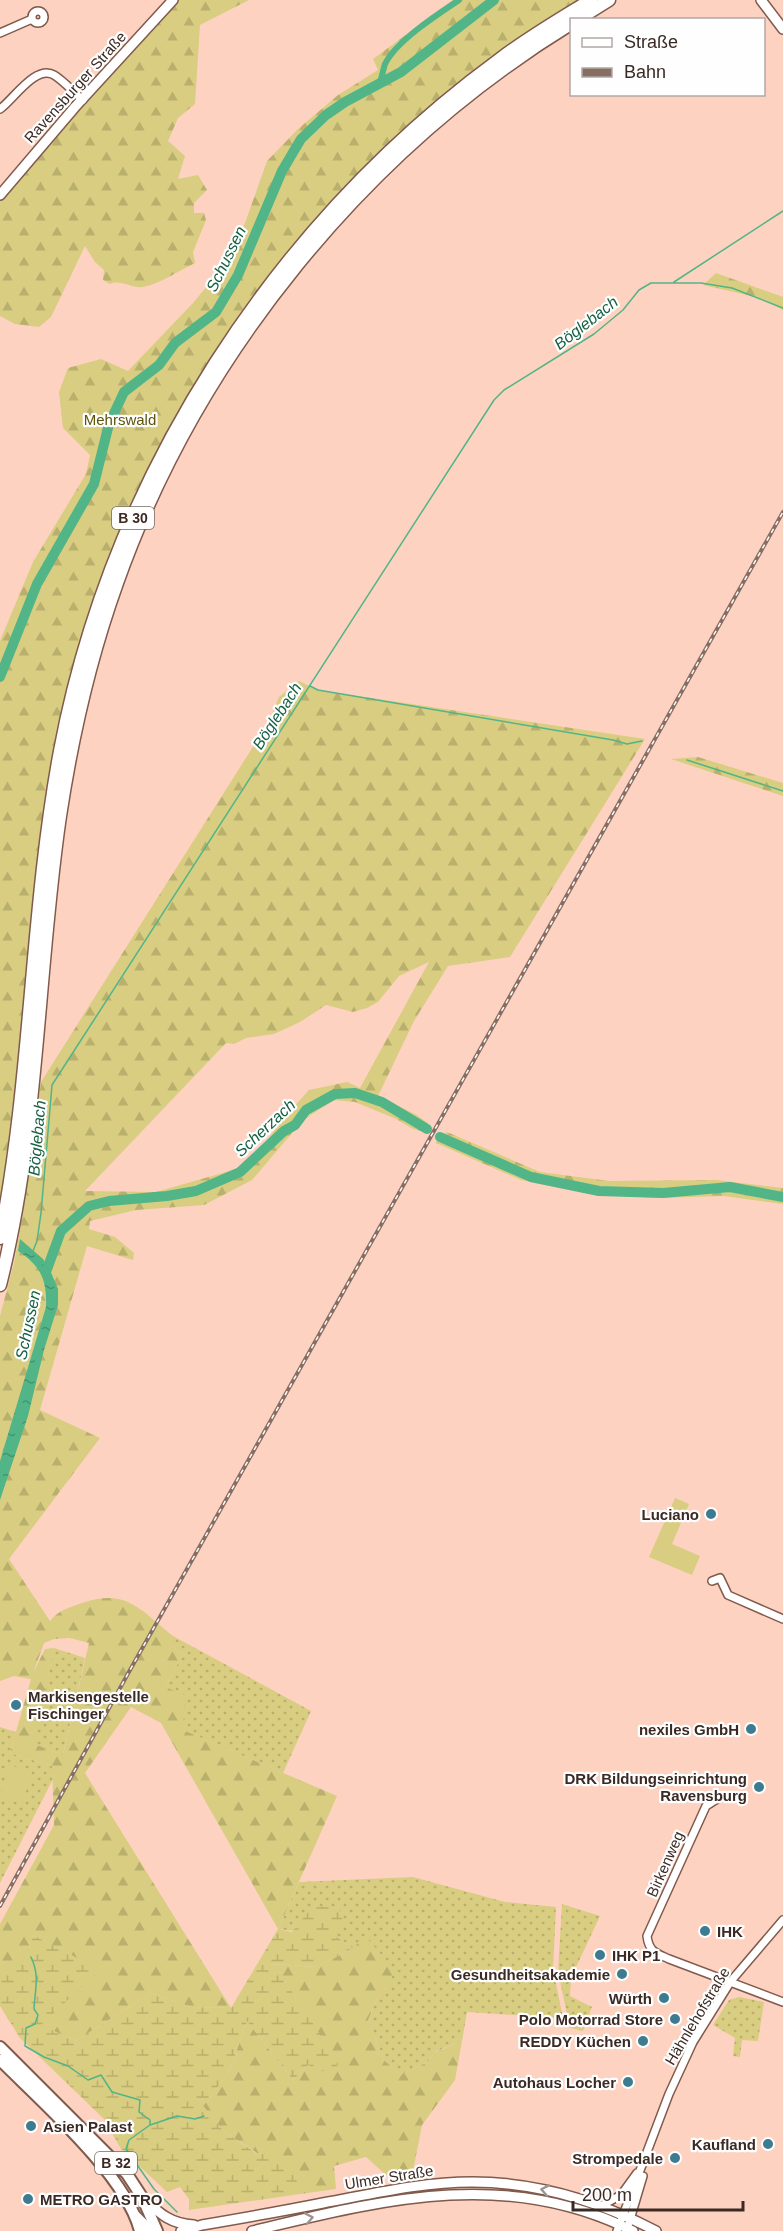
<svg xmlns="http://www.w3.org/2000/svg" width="783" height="2231" viewBox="0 0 783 2231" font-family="Arial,sans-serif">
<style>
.grass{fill:url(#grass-dots)}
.forest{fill:url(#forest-firs);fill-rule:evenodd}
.wetland{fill:url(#wetland-marsh)}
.garden{fill:#d8cd80}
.water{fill:url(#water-ripples)}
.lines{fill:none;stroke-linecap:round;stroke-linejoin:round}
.stream{stroke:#51b588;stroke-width:1.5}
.canal{stroke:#51b588;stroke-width:6}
.river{stroke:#51b588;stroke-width:10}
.street-casing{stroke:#805a4c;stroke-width:10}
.secondary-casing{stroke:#805a4c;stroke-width:12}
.primary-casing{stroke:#805a4c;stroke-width:14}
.highway-casing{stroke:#805a4c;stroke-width:15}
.street{stroke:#fff;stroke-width:7}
.secondary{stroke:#fff;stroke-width:9}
.primary{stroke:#fff;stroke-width:10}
.highway{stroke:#fff;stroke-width:12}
.rail-casing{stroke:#886d62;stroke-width:4}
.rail{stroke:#fefefe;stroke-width:1.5;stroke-dasharray:4.5;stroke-linecap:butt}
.oneway{stroke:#9d9492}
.poi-dot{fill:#3c7b90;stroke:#fefefe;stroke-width:2}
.labels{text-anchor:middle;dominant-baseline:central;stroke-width:4.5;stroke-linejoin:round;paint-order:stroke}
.shield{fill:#fefefe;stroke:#766a65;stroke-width:1.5}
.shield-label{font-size:14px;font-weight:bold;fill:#3b2a24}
.street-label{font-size:15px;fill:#3b2a24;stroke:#fefefe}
.park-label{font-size:15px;fill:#5d540b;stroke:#fefefe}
.poi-label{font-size:15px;font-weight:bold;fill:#3b2a24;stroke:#fefefe;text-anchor:end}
.water-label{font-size:16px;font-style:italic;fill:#156142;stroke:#fefefe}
</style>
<defs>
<pattern id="grass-dots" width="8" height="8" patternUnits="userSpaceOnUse" patternTransform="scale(1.5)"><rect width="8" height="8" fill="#d8cd80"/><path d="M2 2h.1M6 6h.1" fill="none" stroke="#bab06e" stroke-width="1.8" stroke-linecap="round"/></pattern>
<pattern id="forest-firs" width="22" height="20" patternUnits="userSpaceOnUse" patternTransform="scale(1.5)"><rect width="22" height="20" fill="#d8cd80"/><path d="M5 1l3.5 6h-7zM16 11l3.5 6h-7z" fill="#bab06e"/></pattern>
<pattern id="wetland-marsh" width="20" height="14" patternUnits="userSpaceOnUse" patternTransform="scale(1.5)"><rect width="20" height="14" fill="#d8cd80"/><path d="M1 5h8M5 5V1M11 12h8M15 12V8" fill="none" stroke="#bab06e"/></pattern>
<pattern id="water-ripples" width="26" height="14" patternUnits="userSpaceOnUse" patternTransform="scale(1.5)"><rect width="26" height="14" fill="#51b588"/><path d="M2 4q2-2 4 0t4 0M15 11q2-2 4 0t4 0" fill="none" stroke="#44936f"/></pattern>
</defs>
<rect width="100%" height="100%" fill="#fed2c1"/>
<path class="grass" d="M173 1636 311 1711 283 1773 183 1730 165 1687 183 1654 168 1643Z
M54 1648 85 1658 63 1755 33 1744Z
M0 1727 16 1732 10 1753 52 1766 53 1779 0 1883Z
M413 1877 505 1902 556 1907 553 1969 563 2018 467 2012 462 2041 436 2051 428 2062 400 2075 384 2060 368 2020 377 1998 387 1987 365 1937 353 1948 335 1936 278 1929 299 1882Z
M562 1904 600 1916 571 1978 570 1996 592 2007 583 2031 570 2028 558 1972Z
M739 1997 764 2002 758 2041 742 2040 740 2057 733 2056 735 2038 713 2025 729 2000Z"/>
<path class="forest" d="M173 0H249L200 25 195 104 178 118 168 141 185 156 178 179 198 175 207 190 194 203V213H204L206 220 193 252 195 263C178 271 162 283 143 287 132 289 121 279 110 284L103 280 104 270 95 262 85 246 51 317 39 327 15 324 0 316V195Z
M453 0H577C549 18 521 35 495 54 268 222 108 472 54 749 26 899 24 1052 0 1202V641L33 562 86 474 90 455 63 428 59 392 68 368 101 359 128 371 193 303 234 254 267 161 298 129 338 95 378 70 373 59Z
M716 273 783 297V310L756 297 703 285Z
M299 681 318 690 645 739 510 957 448 966 414 1021 378 1096 415 1114 428 1123 421 1131 413 1129 394 1118 355 1102 334 1100 303 1120 252 1180 204 1205 136 1210 90 1221 89 1229 115 1237 134 1253 133 1260 87 1246 40 1410 100 1438 9 1559 50 1621C59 1610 68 1608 82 1603 127 1588 140 1610 173 1636L168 1643 183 1654 165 1687 185 1695 183 1730 337 1796 278 1929 161 1723 131 1707 85 1773 231 2008 191 2007 151 1993 76 2041 40 2025 99 1970 33 1935 24 1966 0 1962V1924L54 1825 52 1766 10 1753 31 1679 14 1676 0 1681V1316L14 1263 23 1213 41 1082 268 723 279 697ZM429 962 360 1088 347 1082 309 1090 281 1121 259 1151 240 1168 156 1192 85 1191 226 1043 234 1044 246 1038 274 1034 300 1022 326 1005 353 1012 367 1008 378 1002 399 976ZM70 1638 89 1643 63 1755 34 1744 54 1648 45 1649 33 1673 44 1643 54 1639Z
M698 757 783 783V796L671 759Z
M447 1132 540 1172 609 1181 717 1180 783 1188V1204L724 1196 660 1198 597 1195 521 1180 436 1143 440 1137Z
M365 1936 395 1970 387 1987 377 1998 368 2020 384 2060 400 2075 428 2062 435 2052 462 2041 455 2080 422 2125 413 2171 387 2176 366 2157 334 2166 336 2189 293 2195 299 2187 283 2157 257 2153 223 2131 203 2106 229 2072 247 2021 293 2080 308 2065 303 2007 271 1964 317 1967 353 1948Z"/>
<path class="wetland" d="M313 1906 339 1908 344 1926 335 1936 353 1948 317 1967 272 1964 303 2007 338 2064 332 2075 308 2065 293 2080 247 2021 229 2072 203 2106 223 2131 256 2153 283 2156 300 2187 293 2195 189 2210V2199L180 2187 167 2192 121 2149 104 2119 20 2038 0 2006V1962L24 1965 33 1935 100 1970 41 2025 76 2041 151 1993 191 2007 231 2008 278 1929 292 1932Z"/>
<path class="garden" d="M675 1498 689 1504 672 1544 700 1556 692 1575 649 1557Z
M10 1765 32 1772 22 1804 0 1797Z"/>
<path class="water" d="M20 1239 43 1259 50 1270 58 1289V1305L44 1350 28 1416 0 1500V1461L46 1307C47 1280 41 1266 18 1251Z"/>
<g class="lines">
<path class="stream" d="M674 282 783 211
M310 686 318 690 613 740 627 744 642 741
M687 760 783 791
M33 1251 37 1241 41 1213 52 1085 494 400 504 390 594 334 623 310 639 290 651 283H701L732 288 783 308
M31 1957C40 1976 35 1989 34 2009L38 2015 35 2024 26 2028 25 2046 44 2057 68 2066 88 2080 101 2075 112 2092 140 2100 139 2112 150 2120V2125L129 2140 126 2149 154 2189 177 2212
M150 2125 177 2116 195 2119 204 2116"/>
<path class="canal" d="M380 82C382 77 383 70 385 64 396 41 438 14 459 0"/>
<path class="river" d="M0 677 37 584 94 484 109 424 124 392 159 365 175 343 216 312 238 275 282 171 301 139 326 115 345 102 401 72 494 0
M440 1137 531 1177 599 1191 663 1193 730 1187 783 1197
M46 1272 61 1231 89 1206 109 1201 167 1196 196 1191 240 1172 284 1131 295 1125 306 1110 335 1094 355 1093 382 1102 427 1129"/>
<g class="street-casing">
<path id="street" d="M32 17a6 6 0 1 1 12 0a6 6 0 1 1-12 0Z
M0 33 32 19
M0 109C13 100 36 64 54 75 64 81 73 92 83 100
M712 1581 720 1578 728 1595 783 1619
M717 1799 706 1806 647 1936C649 1952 656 1953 669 1959L783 2002
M601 2206 621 2195 637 2173
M629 2223 643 2176
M617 2231 669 2094 693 2042 731 1981 783 1920"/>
</g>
<g class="secondary-casing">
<path id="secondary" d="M761 0 783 29
M0 195 75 107 173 0
M144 2199C160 2214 171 2224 194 2225
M136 2216 151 2231
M181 2231 202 2225C243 2218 283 2211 323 2203 372 2194 422 2182 472 2182 537 2182 599 2201 656 2231
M252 2231C382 2200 506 2167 633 2231"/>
</g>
<g class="primary-casing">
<path id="primary" d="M0 2047 127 2174 142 2197 157 2231
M0 2060C42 2102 126 2175 140 2231"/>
</g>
<g class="highway-casing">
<path id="highway" d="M577 20 609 0
M0 1238C32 1078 30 912 60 751 112 475 275 224 500 59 529 37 560 19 591 0
M0 1285C39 1131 37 972 60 816 72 737 90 658 117 583 198 354 365 150 572 23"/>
</g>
<use href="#street" class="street"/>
<use href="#secondary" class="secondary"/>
<use href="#primary" class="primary"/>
<use href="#highway" class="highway"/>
<g class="rail-casing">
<path id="rail" d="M0 1906 130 1670 783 512"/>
</g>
<use href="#rail" class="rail"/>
</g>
<defs><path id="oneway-chevron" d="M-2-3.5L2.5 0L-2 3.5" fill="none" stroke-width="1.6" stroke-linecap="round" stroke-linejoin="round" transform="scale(1.5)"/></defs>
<g class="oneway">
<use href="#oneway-chevron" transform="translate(545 2190) rotate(-169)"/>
<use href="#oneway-chevron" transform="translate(309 2218) rotate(-11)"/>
</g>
<g class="poi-dot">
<circle cx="711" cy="1514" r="6"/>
<circle cx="16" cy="1705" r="6"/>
<circle cx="751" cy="1729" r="6"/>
<circle cx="759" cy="1787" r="6"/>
<circle cx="705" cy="1931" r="6"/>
<circle cx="600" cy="1955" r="6"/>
<circle cx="622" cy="1974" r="6"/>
<circle cx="664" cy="1998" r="6"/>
<circle cx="675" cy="2019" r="6"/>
<circle cx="643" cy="2041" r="6"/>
<circle cx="628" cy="2082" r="6"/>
<circle cx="31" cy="2126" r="6"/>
<circle cx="768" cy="2144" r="6"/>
<circle cx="675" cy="2158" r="6"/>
<circle cx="28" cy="2199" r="6"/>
</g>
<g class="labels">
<g class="shield">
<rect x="112" y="507" width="42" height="22" rx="4.5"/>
<rect x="95" y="2152" width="42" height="22" rx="4.5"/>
</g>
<g class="shield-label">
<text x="133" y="518">B 30</text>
<text x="116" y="2163">B 32</text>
</g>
<g class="street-label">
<text transform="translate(75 87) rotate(-48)">Ravensburger Straße</text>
<text transform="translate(665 1864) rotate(-66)">Birkenweg</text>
<text transform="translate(697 2016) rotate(-59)">Hähnlehofstraße</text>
<text transform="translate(389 2177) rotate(-9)">Ulmer Straße</text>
</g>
<g class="park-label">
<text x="120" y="419">Mehrswald</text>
</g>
<g class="poi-label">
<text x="699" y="1514">Luciano</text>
<text x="28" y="1696" text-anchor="start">Markisengestelle<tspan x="28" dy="17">Fischinger</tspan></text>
<text x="739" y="1729">nexiles GmbH</text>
<text x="747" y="1778">DRK Bildungseinrichtung<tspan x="747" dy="17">Ravensburg</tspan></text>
<text x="717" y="1931" text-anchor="start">IHK</text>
<text x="612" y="1955" text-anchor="start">IHK P1</text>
<text x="610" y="1974">Gesundheitsakademie</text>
<text x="652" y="1998">Würth</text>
<text x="663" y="2019">Polo Motorrad Store</text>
<text x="631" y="2041">REDDY Küchen</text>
<text x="616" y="2082">Autohaus Locher</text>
<text x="43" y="2126" text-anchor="start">Asien Palast</text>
<text x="756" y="2144">Kaufland</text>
<text x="663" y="2158">Strompedale</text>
<text x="40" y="2199" text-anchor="start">METRO GASTRO</text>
</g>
<g class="water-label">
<text transform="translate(226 259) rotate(-64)">Schussen</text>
<text transform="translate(586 323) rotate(-38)">Böglebach</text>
<text transform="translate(277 716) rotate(-57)">Böglebach</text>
<text transform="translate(265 1128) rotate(-43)">Scherzach</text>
<text transform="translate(37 1138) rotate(-85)">Böglebach</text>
<text transform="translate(28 1325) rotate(-78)">Schussen</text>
</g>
</g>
<rect x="570" y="18" width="195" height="78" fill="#fefefe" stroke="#b0a9a7" stroke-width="1.5"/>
<rect x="582" y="38" width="30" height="9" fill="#ffffff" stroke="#b0a9a7" stroke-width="1.5"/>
<text x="624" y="48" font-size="18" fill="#3b2a24">Straße</text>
<rect x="582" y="68" width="30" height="9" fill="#886d62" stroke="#b0a9a7" stroke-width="1.5"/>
<text x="624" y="78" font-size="18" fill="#3b2a24">Bahn</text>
<path d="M573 2201v9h170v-9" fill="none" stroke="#3b2a24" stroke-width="3"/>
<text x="582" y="2201" font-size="18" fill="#3b2a24" stroke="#fefefe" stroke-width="4.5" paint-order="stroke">200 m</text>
</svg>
